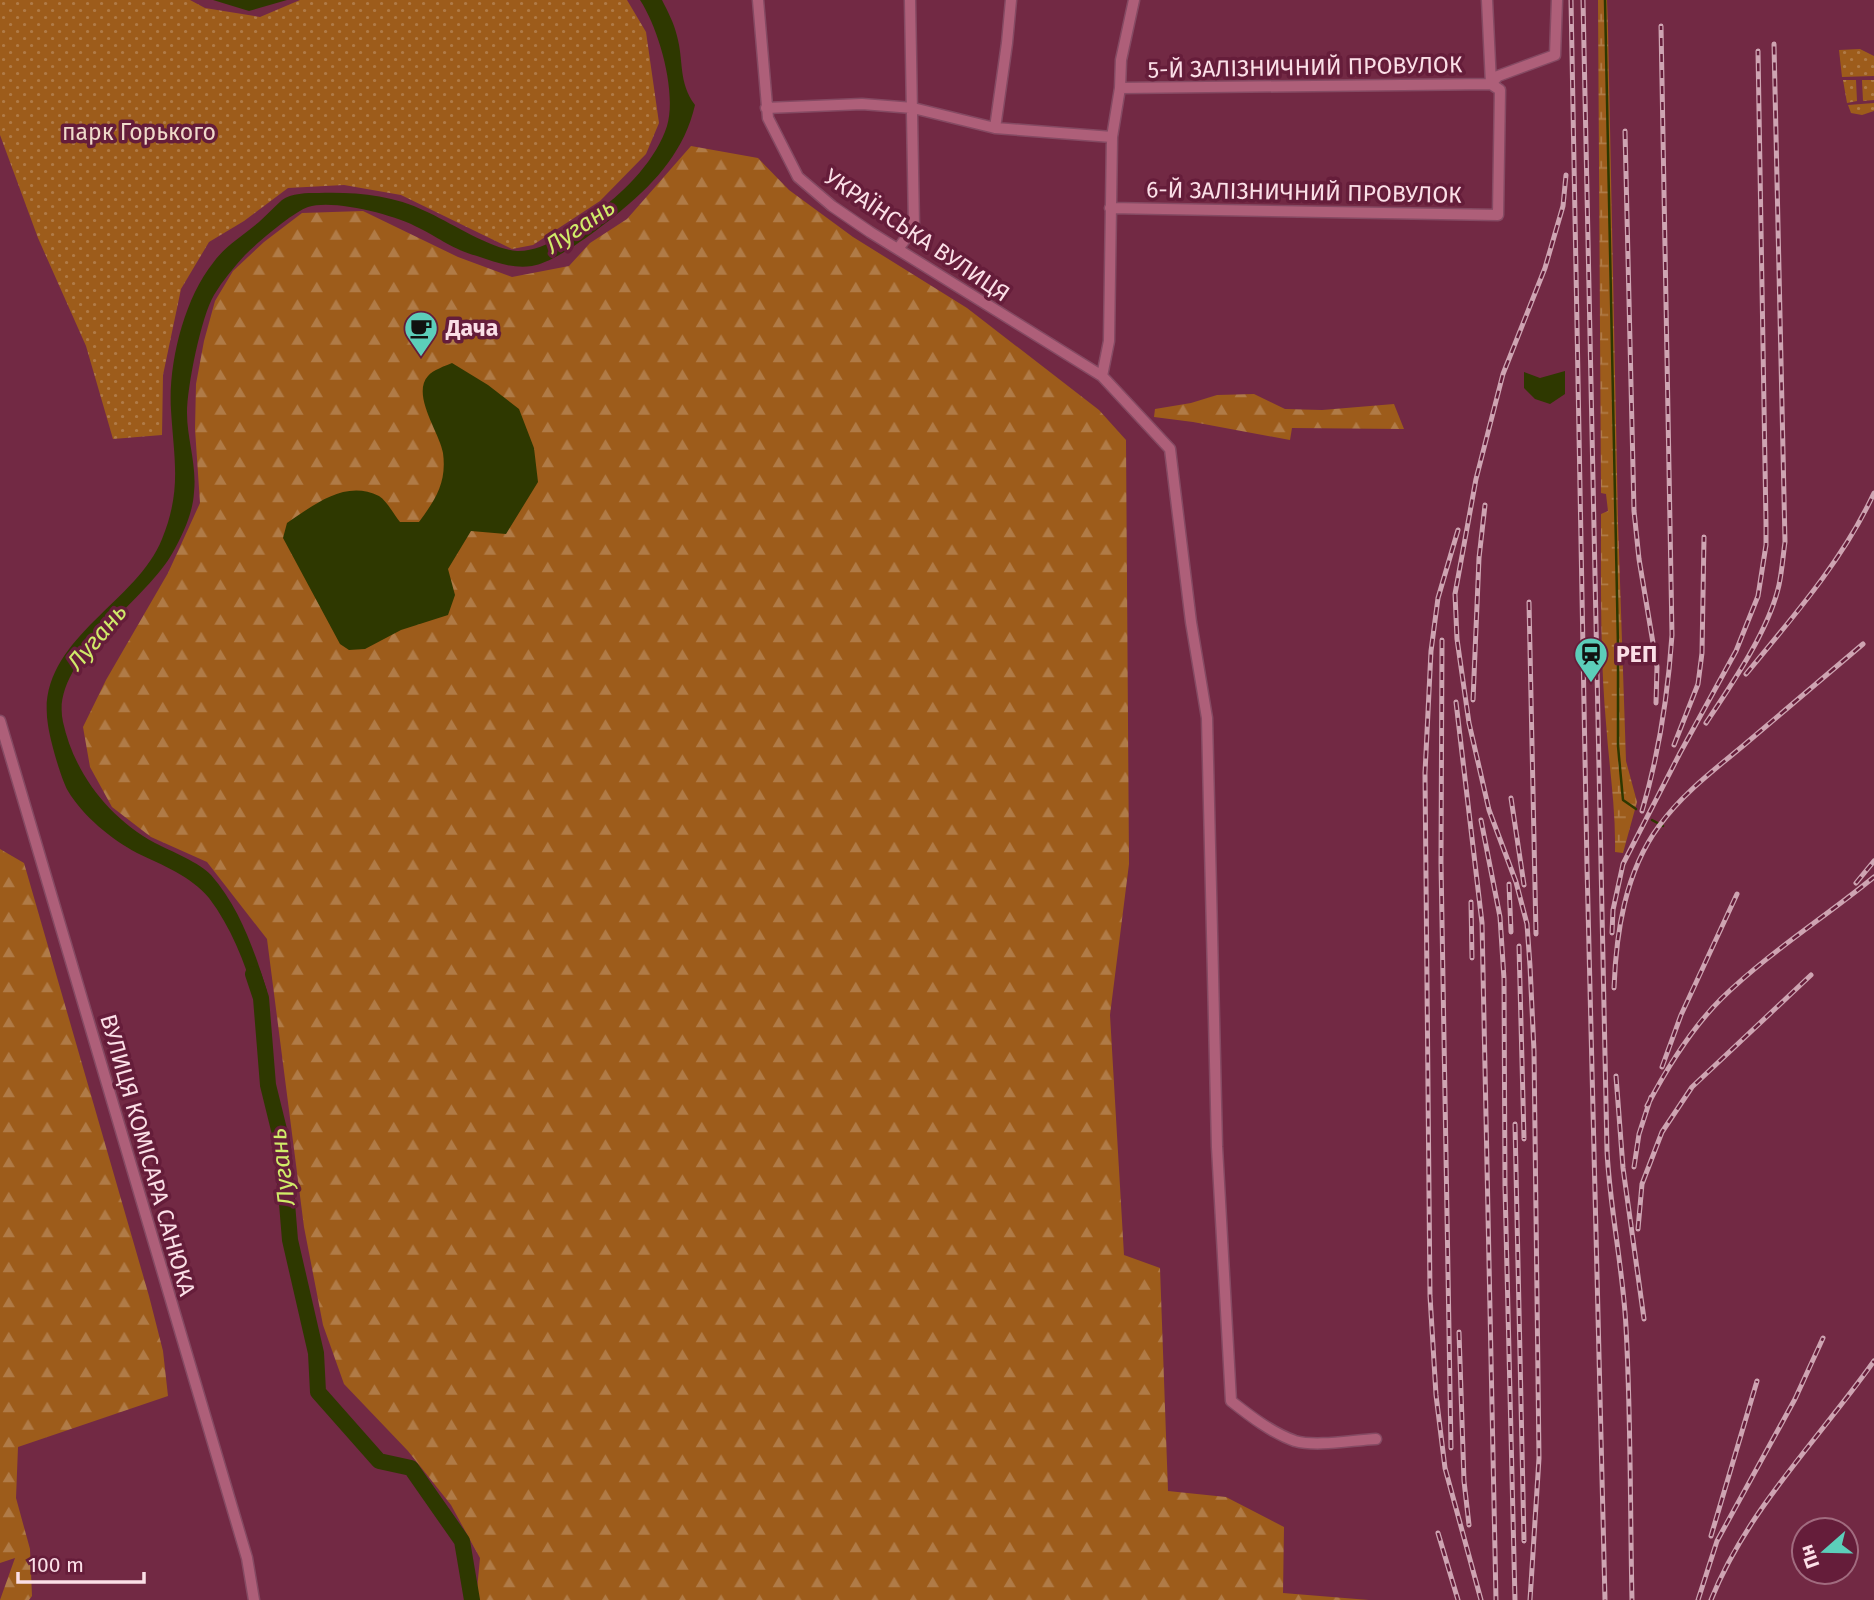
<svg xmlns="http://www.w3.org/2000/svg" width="1874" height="1600" viewBox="0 0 1874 1600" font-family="'Fira Sans',sans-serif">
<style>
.grass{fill:url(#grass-dots)}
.forest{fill:url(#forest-firs)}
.wetland{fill:url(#wetland-marsh)}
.water{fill:#2e3800}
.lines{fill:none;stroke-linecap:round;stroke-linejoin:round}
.stream{stroke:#2e3800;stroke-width:2.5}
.river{stroke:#2e3800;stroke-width:16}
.street-casing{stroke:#854a63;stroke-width:13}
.street{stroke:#ae5f79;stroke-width:10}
.rail-casing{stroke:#cea4b2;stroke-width:5}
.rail{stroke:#651d3a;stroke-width:2.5;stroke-dasharray:8;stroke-linecap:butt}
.labels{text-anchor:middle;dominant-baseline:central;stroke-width:7;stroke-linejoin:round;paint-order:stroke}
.street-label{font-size:23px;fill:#fbdfe7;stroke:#651d3a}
.park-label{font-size:23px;fill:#efdaca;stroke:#651d3a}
.poi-label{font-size:23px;font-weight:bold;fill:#fbdfe7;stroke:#651d3a;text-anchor:start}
.water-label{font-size:24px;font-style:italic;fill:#d0eb69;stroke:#651d3a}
</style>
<defs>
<pattern id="grass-dots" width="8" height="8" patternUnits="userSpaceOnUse" patternTransform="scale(1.75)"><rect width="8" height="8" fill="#9d5c1b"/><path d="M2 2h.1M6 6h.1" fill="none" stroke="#b07b47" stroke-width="1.8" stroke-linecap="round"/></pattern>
<pattern id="forest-firs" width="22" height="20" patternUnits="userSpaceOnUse" patternTransform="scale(1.75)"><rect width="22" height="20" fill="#9d5c1b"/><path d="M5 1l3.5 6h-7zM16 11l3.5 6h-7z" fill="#b07b47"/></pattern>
<pattern id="wetland-marsh" width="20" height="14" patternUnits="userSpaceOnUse" patternTransform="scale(1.75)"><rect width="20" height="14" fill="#9d5c1b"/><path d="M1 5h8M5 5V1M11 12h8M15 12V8" fill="none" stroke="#b07b47"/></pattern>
</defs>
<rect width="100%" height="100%" fill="#722944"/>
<path class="grass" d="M0 0H190L205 8 260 17 300 0H627L646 32 659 123 646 154 600 201 533 245 512 249 401 195 344 185 288 188 244 221 209 242 181 289 163 375 162 435 113 439 86 346 38 238 0 135Z
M1860 49 1874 56V76L1842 77 1839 50Z
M1843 80H1856L1857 101 1847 103Z
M1862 80H1874V100L1863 101Z
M1874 103V111L1862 115 1851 113 1848 105Z"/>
<path class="forest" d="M691 146 758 158 789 190 853 237 967 308 1099 410 1126 440 1129 864 1110 1015 1124 1255 1160 1268 1168 1491 1226 1497 1284 1527 1283 1593 1369 1600H476L480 1558 451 1505 408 1451 344 1384 323 1325 304 1227 267 939 207 862 151 837 112 807 90 767 83 727 106 680 168 573 200 503 195 429 196 384 204 341 215 301 233 271 264 242 302 213 363 211 458 257 512 277 569 266 590 243 627 219Z
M1254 394 1285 409 1322 410 1394 404 1404 429 1292 428 1290 440 1193 422 1154 417 1155 409 1191 403 1217 395Z
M0 849 24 863 149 1296 163 1351 168 1396 18 1447 16 1498 30 1549 32 1596 29 1600H0L15 1558 0 1563Z"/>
<path class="wetland" d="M1598 0H1607L1608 28 1618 522 1626 761 1637 802 1623 853 1615 852C1616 809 1609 766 1606 723 1600 654 1601 584 1601 514L1608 511 1606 494 1601 493Z"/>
<path class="water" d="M213 0H287L249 11Z
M640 0H662C668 12 674 23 677 36 684 61 678 82 695 105 685 149 657 181 623 209 603 226 557 262 532 266 512 269 495 262 477 256 452 249 441 239 419 228 395 215 334 199 308 207 293 212 256 244 245 255 234 267 223 280 214 295 201 317 187 387 187 413 187 439 197 465 194 492 193 513 183 534 173 552 147 601 49 660 63 722 74 773 109 818 155 843 171 851 200 863 211 875 240 908 254 950 267 991L255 996C244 961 231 927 209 898 191 876 162 865 137 853 111 839 83 816 68 791 61 779 50 740 48 725 34 641 136 605 162 539 182 490 174 460 171 410 168 364 184 299 213 263 225 246 244 235 259 222 267 215 274 207 282 200 291 193 307 193 319 193 356 192 392 195 425 211 450 222 490 249 517 251 547 252 577 225 599 210 626 191 657 158 667 126 677 92 659 29 640 0Z
M452 363 488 385 519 409 534 448 538 482 506 534 471 531 448 569 455 595 448 615 401 630 365 649 349 650 340 644 283 538 287 523C314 505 345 479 379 496 387 501 394 515 400 522H419C435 500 447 483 443 453 440 433 411 395 428 376 433 370 445 366 452 363Z
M1565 371V394L1550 404 1535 399 1524 388V372L1540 378Z"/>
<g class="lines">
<path class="stream" d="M1605 0 1618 646V746L1623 800 1636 809
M1652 820 1663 826"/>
<path class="river" d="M253 974 261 998 268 1085 282 1142 290 1240 316 1353 318 1392 379 1461 411 1468 462 1541 472 1600"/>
<g class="street-casing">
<path id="street" d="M758 0 768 118 798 177 832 206 870 232 1102 376 1170 449 1191 622 1207 718 1217 1147 1231 1401C1250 1416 1272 1433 1295 1441 1317 1447 1353 1440 1376 1439
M1120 88 1491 84 1498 76 1555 55 1557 0
M766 108 862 104 913 108 995 128 1112 137
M995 128 1007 43 1011 0
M1110 208 1498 215 1500 90 1491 84 1487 0
M898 249 914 227 910 0
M1102 376 1109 341 1112 137 1120 88 1121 60 1134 0
M0 721 247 1558 254 1600"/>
</g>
<use href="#street" class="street"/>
<g class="rail-casing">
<path id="rail" d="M1571 0 1587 866 1605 1600
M1583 0 1607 1151C1610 1210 1623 1268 1626 1327 1631 1417 1630 1509 1632 1600
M1625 131 1634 511 1639 559 1657 667 1656 703
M1458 530 1438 598 1431 651 1425 773 1430 1296 1436 1395 1445 1468 1481 1600
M1529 602 1536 934
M1442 640 1441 863 1451 1448
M1746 674C1793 617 1843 560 1874 493
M1473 700 1479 558 1485 505
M1456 702 1482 923 1496 1600
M1706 723C1732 684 1769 630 1779 585 1782 571 1783 556 1785 542L1774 44
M1674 745 1698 684 1702 653 1704 537
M1511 798 1524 885
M1642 811C1659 754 1668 694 1672 635L1661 26
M1481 820 1500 917 1504 979 1505 1187 1515 1600
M1856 883 1874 861
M1509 884 1511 932
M1471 902 1472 958
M1612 933 1613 910 1623 864 1680 753 1736 651 1758 596 1766 545V523L1758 51
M1519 946 1524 1139
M1614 988C1616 933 1625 872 1659 826 1682 794 1714 770 1744 745 1784 711 1823 678 1863 644
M1662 1067 1681 1015 1737 894
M1616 1076 1623 1168 1644 1319
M1647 1106C1667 1068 1691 1029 1721 999 1768 953 1824 918 1874 877
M1515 1124 1524 1541
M1634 1167 1639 1134 1651 1097
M1638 1229 1642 1184 1662 1132 1692 1087 1811 975
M1459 1332 1464 1481 1469 1525
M1438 1533 1458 1600
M1711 1536 1757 1381
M1530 1600 1539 1458 1534 1051 1530 966 1527 924 1516 882 1489 810 1469 723 1457 639 1455 594 1476 479 1503 374 1545 268 1563 206 1566 175
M1698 1600 1717 1541 1795 1399 1823 1338
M1711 1600C1747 1510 1818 1440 1874 1361"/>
</g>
<use href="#rail" class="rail"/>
</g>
<defs>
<g id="cafe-pin" transform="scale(1.75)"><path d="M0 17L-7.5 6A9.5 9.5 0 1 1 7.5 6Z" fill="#5cceba" stroke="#651d3a"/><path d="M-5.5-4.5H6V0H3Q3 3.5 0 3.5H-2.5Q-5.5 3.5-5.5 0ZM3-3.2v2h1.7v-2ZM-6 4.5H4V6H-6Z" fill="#111"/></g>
<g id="station-pin" transform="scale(1.75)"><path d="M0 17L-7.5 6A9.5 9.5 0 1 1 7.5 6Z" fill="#5cceba" stroke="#651d3a"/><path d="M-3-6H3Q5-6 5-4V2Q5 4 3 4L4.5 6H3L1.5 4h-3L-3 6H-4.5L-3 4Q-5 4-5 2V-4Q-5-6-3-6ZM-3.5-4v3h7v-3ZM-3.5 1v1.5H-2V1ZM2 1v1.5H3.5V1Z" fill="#111"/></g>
</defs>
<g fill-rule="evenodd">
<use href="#cafe-pin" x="421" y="328"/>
<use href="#station-pin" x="1591" y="654"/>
</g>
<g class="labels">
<g class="street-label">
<text transform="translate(1305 67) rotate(-1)">5-Й ЗАЛІЗНИЧНИЙ ПРОВУЛОК</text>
<text transform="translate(1304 192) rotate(1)">6-Й ЗАЛІЗНИЧНИЙ ПРОВУЛОК</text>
<text transform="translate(917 235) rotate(34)">УКРАЇНСЬКА ВУЛИЦЯ</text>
<text transform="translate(148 1155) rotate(74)">ВУЛИЦЯ КОМІСАРА САНЮКА</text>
</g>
<g class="park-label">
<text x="139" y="132">парк Горького</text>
</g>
<g class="poi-label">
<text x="446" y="328">Дача</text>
<text x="1616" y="654">РЕП</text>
</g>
<g class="water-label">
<text transform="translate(580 226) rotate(-34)">Лугань</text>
<text transform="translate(97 637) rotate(-50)">Лугань</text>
<text transform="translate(282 1167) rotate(-97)">Лугань</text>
</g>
</g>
<g transform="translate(1825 1551) rotate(250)"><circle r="33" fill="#651d3a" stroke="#a16b7f" stroke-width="2"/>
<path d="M0-5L12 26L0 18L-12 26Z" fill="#5cceba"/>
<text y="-10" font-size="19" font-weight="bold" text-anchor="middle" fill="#fbdfe7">Пн</text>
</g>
<path d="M18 1572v10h126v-10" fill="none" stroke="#fbdfe7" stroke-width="3.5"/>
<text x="28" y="1572" font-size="21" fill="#fbdfe7" stroke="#651d3a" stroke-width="5" paint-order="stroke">100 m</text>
</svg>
